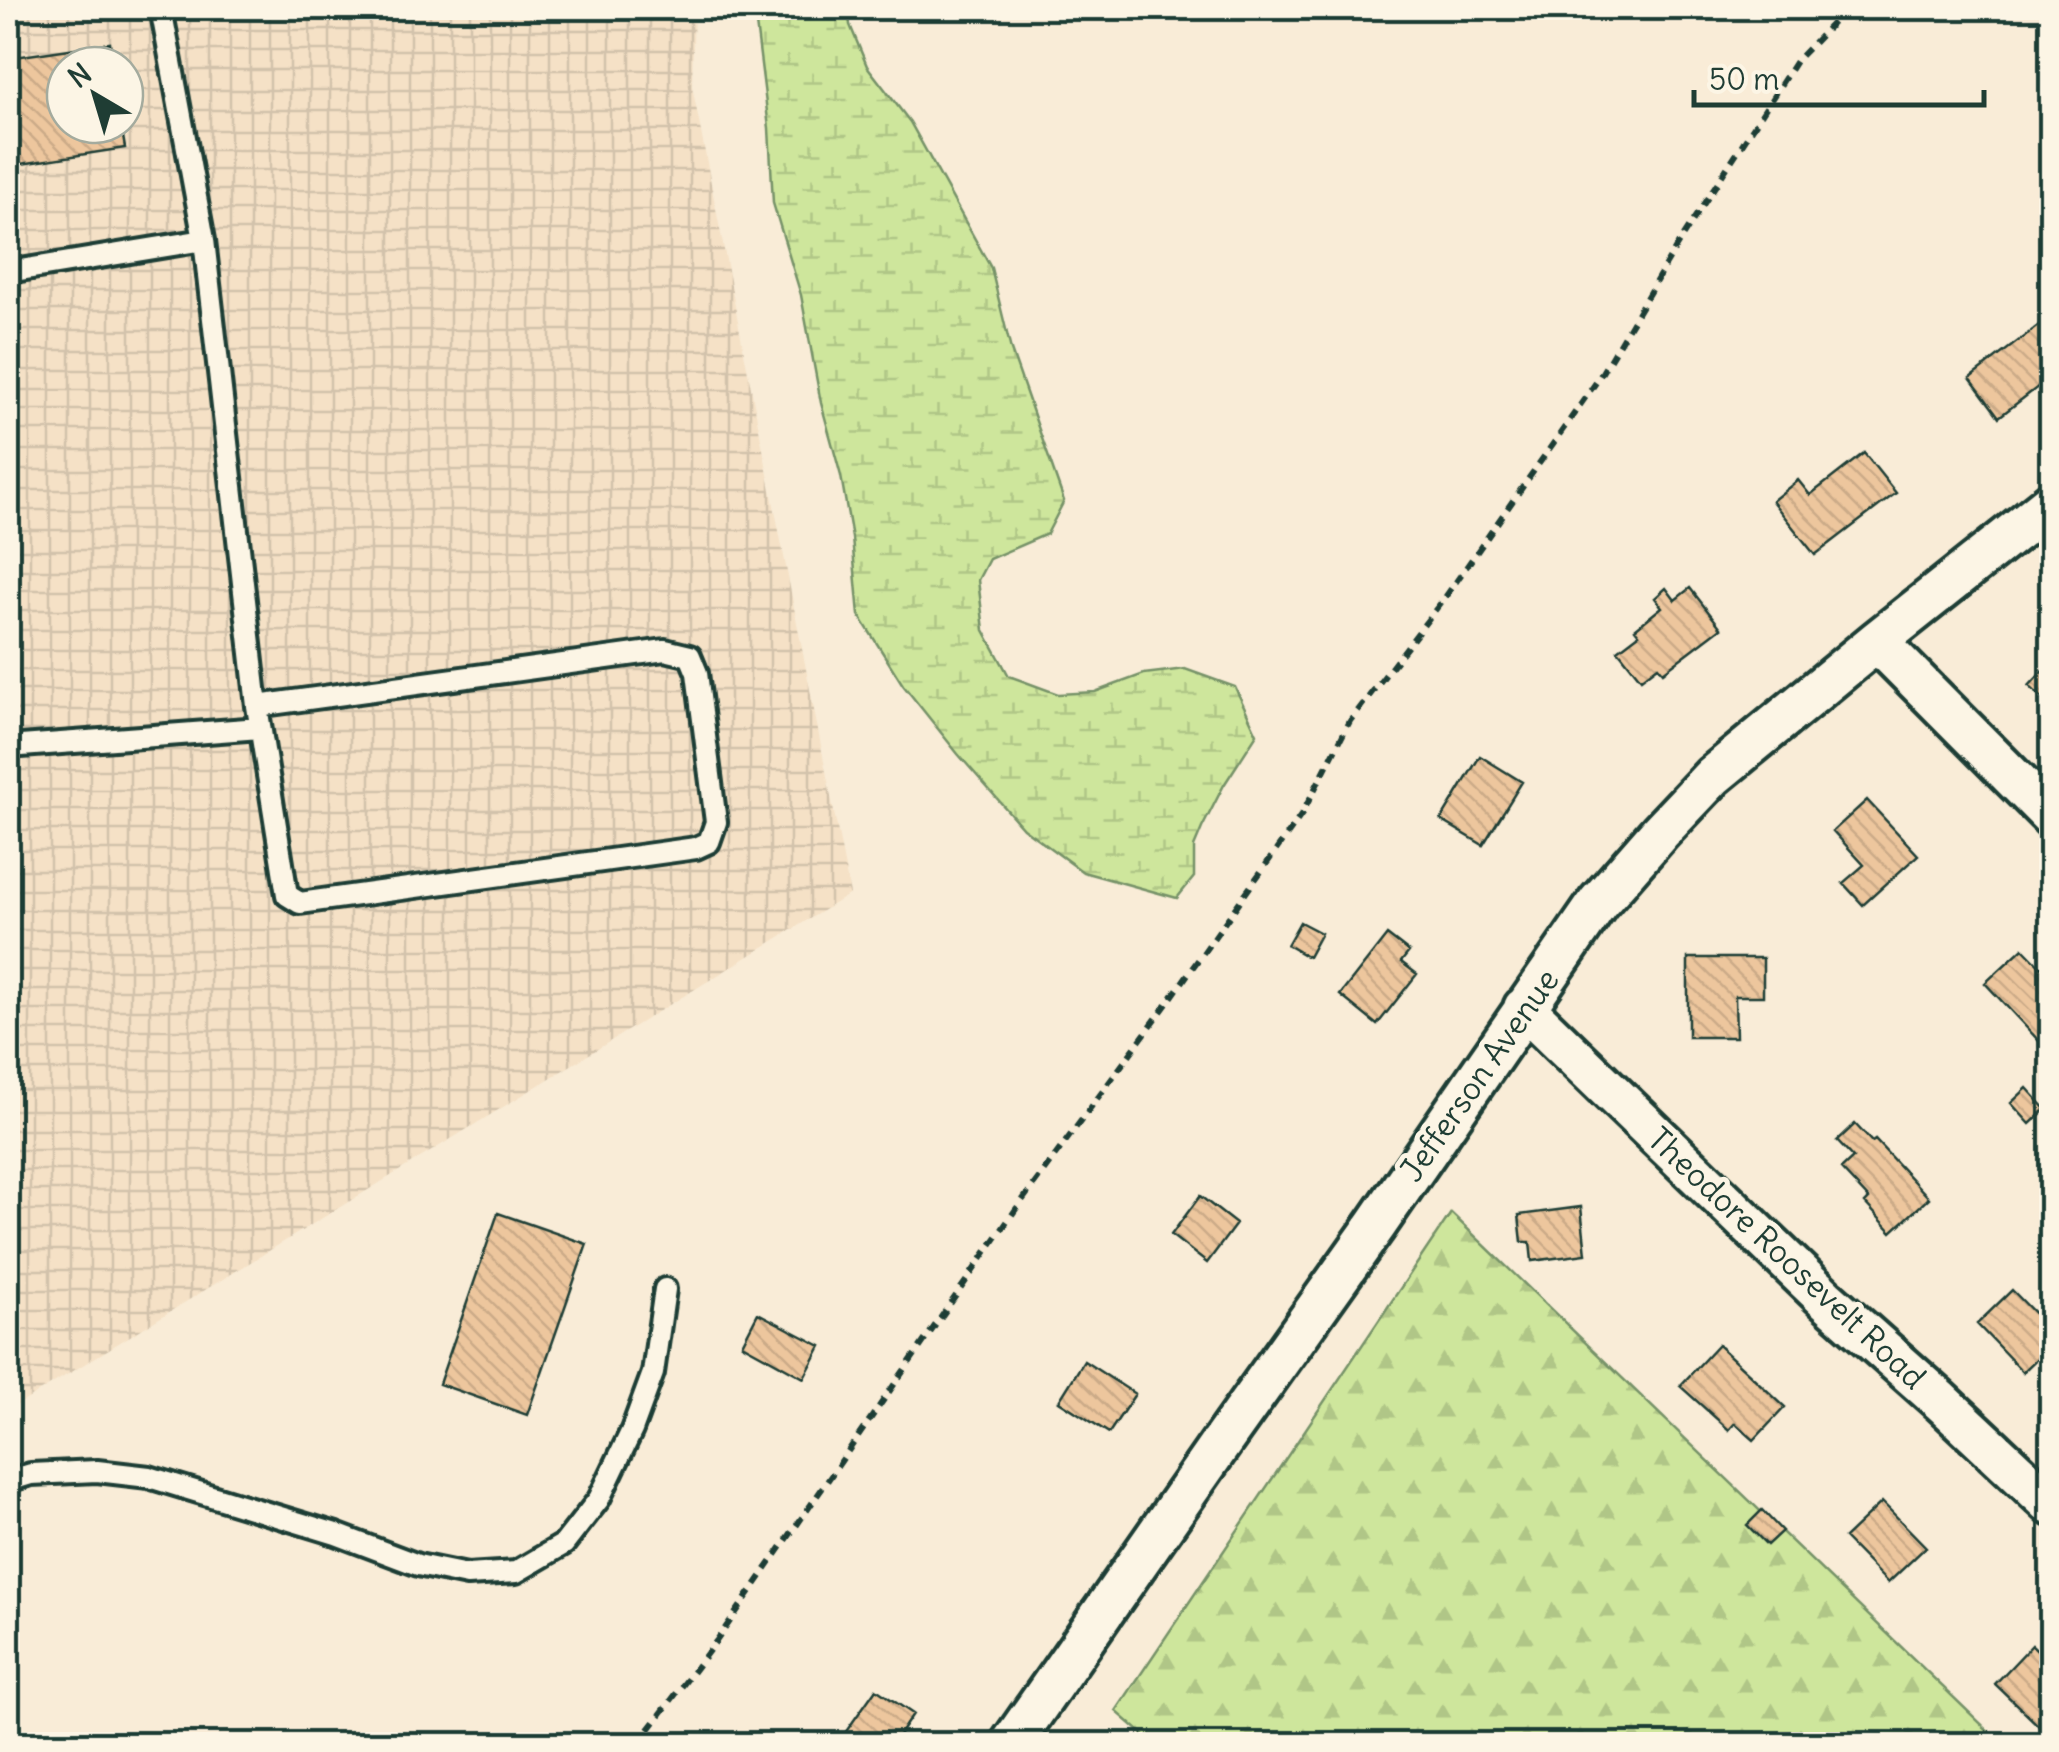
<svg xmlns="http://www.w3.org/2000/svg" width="2059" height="1752" viewBox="0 0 2059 1752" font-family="Delius,sans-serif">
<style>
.industrial{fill:url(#industrial-grid);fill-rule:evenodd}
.forest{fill:url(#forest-firs);stroke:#769268;stroke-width:2.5}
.wetland{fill:url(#wetland-marsh);stroke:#769268;stroke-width:2.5}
.building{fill:url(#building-back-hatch);stroke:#1f3d34;stroke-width:2.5}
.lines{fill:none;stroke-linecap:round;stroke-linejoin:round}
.lane-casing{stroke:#1f3d34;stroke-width:28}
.street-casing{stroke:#1f3d34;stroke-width:48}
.path{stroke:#1f3d34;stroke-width:6;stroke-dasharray:10 8;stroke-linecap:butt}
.lane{stroke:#fcf5e5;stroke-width:20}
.street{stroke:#fcf5e5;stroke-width:40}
.labels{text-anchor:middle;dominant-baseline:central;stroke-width:10;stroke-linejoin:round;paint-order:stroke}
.street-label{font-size:32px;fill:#1f3d34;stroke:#fcf5e5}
</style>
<defs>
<pattern id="industrial-grid" width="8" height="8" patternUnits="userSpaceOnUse" patternTransform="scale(2.5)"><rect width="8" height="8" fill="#f5e1c6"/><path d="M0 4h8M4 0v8" fill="none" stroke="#d2c2ab"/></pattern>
<pattern id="forest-firs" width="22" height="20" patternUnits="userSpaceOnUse" patternTransform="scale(2.5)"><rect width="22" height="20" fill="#cee69c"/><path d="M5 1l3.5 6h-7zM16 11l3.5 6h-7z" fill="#b0c687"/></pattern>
<pattern id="wetland-marsh" width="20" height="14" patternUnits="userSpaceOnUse" patternTransform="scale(2.5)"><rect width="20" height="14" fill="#cee69c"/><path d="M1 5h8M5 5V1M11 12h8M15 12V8" fill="none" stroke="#b0c687"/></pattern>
<pattern id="building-back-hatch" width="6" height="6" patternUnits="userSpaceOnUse" patternTransform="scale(2.5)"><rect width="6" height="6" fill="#edc69d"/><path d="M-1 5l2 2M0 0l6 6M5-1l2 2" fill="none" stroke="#cbab88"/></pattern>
</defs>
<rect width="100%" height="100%" fill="#f9ecd7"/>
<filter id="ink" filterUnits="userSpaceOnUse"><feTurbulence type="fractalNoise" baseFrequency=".01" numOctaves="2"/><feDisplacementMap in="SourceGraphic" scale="20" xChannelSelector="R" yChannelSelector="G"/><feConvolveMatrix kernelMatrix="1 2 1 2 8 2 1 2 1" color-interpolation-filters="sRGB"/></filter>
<g filter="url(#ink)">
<path class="industrial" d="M8 8H694L692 86 850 894 8 1411ZM65 65H125V125H65Z"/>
<path class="forest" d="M1451 1213 2002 1744H1154L1116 1711Z"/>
<path class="wetland" d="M754 8H848L850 25 867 66 910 122 991 268 1011 350 1064 501 1047 534 989 559 978 580 984 630 1009 676 1058 694 1095 692 1144 674 1185 669 1235 687 1257 734 1224 785 1202 828 1194 847V877L1177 898 1083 872 1023 828 958 754 903 685 859 615 852 538 841 476 821 403 801 295 773 203 769 128Z"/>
<path class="building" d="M110 43 113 65H65V125H121L125 148 8 166V58Z
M2047 319 2052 325V376L1999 417 1970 378Z
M1864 453 1896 493 1815 555 1772 501 1798 480 1810 495Z
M1666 588 1675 600 1690 588 1721 628 1663 672 1658 666 1641 679 1618 650 1639 634 1635 629 1662 607 1655 598Z
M2052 661V707L2029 686Z
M1480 756 1522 782 1483 845 1441 820Z
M1867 800 1918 855 1863 905 1843 883 1864 865 1833 831Z
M1300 922 1321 933 1308 957 1287 945Z
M1387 935 1409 952 1401 962 1417 974 1377 1025 1340 995Z
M2023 948 2052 978V1055L1985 983Z
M1688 958H1763V996H1735L1736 1037H1688Z
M2027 1088 2046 1109 2030 1124 2011 1103Z
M1855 1124 1872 1142 1875 1140 1929 1198 1892 1232 1865 1203 1869 1199 1841 1169 1853 1158 1837 1141Z
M1200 1196 1236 1224 1207 1263 1171 1235Z
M1581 1207 1586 1254 1532 1261 1530 1242H1522L1519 1215Z
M498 1213 587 1244 527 1415 439 1384Z
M2012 1290 2052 1331V1344L2023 1372 1977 1324Z
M758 1313 821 1346 804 1378 742 1344Z
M1718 1345 1785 1407 1754 1440 1735 1423 1729 1430 1680 1386Z
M1084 1361 1135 1394 1109 1433 1059 1401Z
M1882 1502 1926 1547 1888 1583 1844 1538Z
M1762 1510 1782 1531 1767 1545 1747 1525Z
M2032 1645 2052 1664V1719L2042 1729 1995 1684Z
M876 1689 913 1714 893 1744H847L840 1740Z"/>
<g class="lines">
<g class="lane-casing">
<path id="lane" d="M161 8 204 240
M8 272 204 240 257 706 287 895 300 903 696 848 709 842 716 822 697 673 690 656 665 650 257 706
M8 747 260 728
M8 1481 31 1474 97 1471 149 1477 336 1534 418 1565 467 1575 516 1572 564 1544 599 1499 632 1430 653 1373 665 1289"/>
</g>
<g class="street-casing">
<path id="street" d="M1877 641 2052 817
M1524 1008 1825 1298 1941 1401 2052 1505
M1011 1744 1221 1443 1376 1225 1598 903 1660 832 1713 776 1877 641 2052 502"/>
</g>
<path class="path" d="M638 1744 717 1640 1016 1209 1166 1005 1302 814 1350 721 1446 596 1597 381 1681 239 1796 61 1847 8"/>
<use href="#lane" class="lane"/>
<use href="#street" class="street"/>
</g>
</g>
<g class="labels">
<g class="street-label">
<text transform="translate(1479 1075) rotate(-55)">Jefferson Avenue</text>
<text transform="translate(1787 1258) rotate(43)">Theodore Roosevelt Road</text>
</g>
</g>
<rect width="2059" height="1752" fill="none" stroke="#fcf5e5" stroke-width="40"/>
<rect x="20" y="20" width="2019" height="1712" fill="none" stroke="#1f3d34" stroke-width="4" filter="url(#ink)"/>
<g transform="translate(95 95) rotate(322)"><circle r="48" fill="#fcf5e5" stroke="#a4ab9e" stroke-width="2.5"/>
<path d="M0-8L18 38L0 25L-18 38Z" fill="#1f3d34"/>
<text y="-15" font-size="28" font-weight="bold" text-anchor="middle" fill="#1f3d34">N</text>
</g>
<path d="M1694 90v15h290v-15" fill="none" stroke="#1f3d34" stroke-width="5"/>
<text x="1709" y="90" font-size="30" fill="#1f3d34" stroke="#fcf5e5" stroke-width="8" paint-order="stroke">50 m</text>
</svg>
